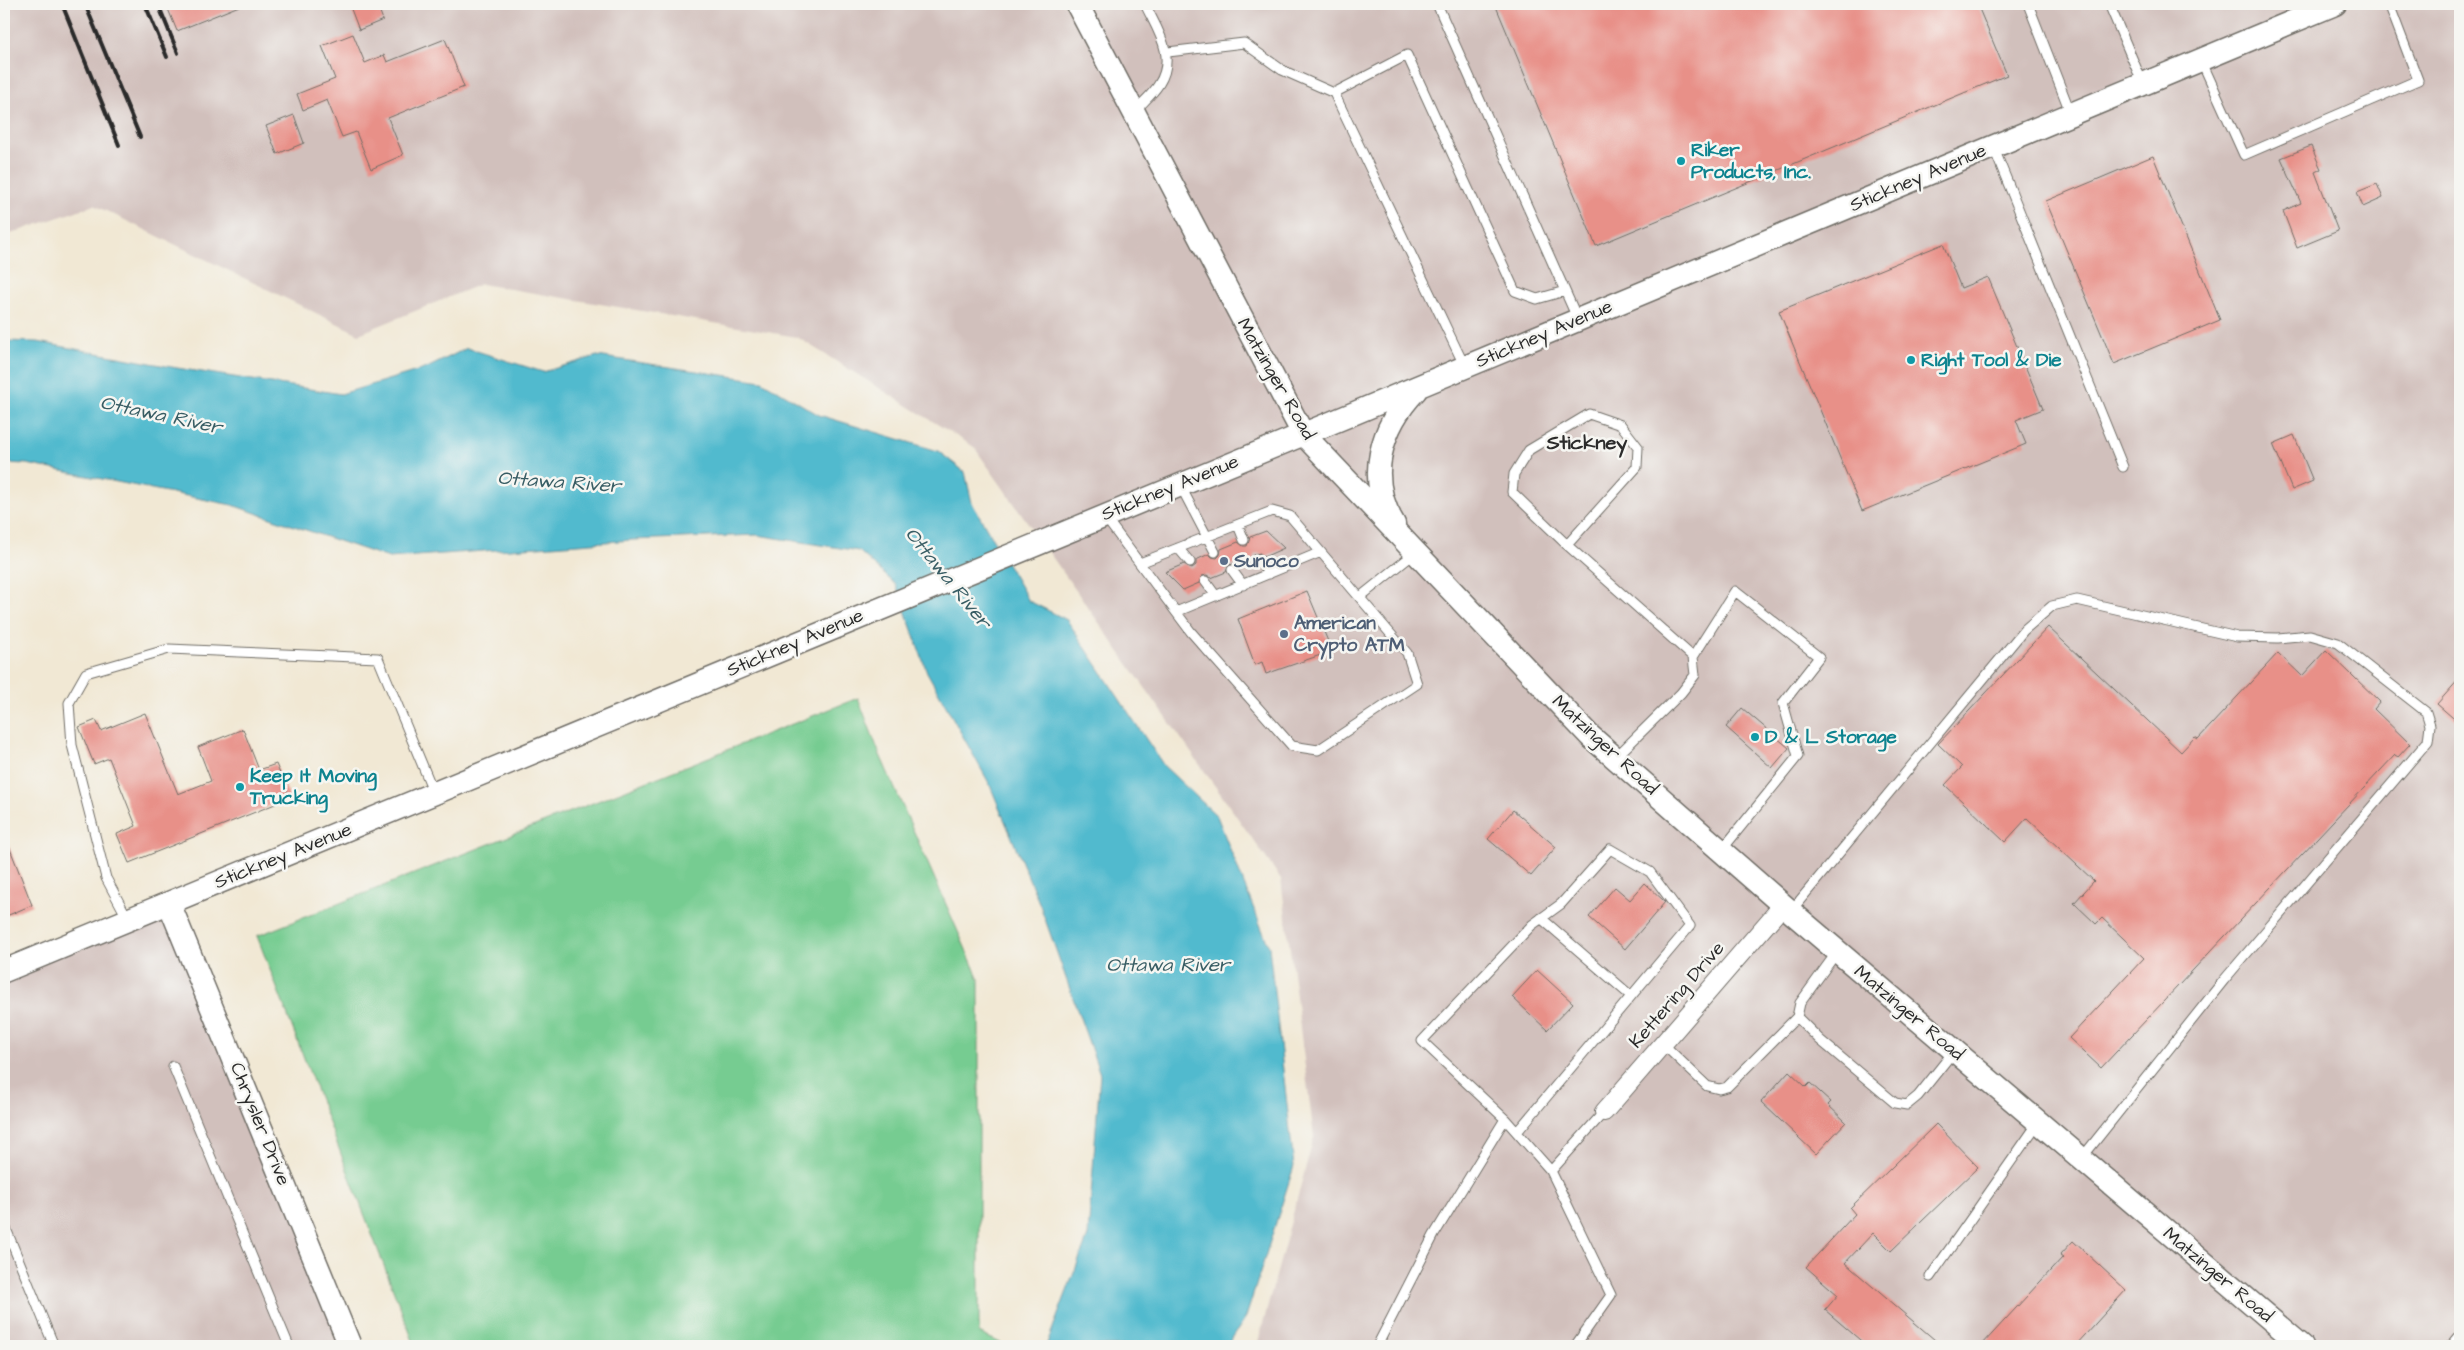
<svg xmlns="http://www.w3.org/2000/svg" width="2464" height="1350" viewBox="0 0 2464 1350" font-family="'Architects Daughter',sans-serif">
<style>
.industrial{fill:#d1c0bc}
.green{fill:#76cc91;stroke:#507c5e}
.water{fill:#51bace;stroke:#3e727c}
.building{fill:#e89088}
.lines{fill:none;stroke-linecap:round;stroke-linejoin:round}
.service-casing{stroke:#706d66;stroke-width:11}
.minor-casing{stroke:#706d66;stroke-width:20}
.tertiary-casing{stroke:#706d66;stroke-width:25}
.service{stroke:#fff;stroke-width:9}
.minor{stroke:#fff;stroke-width:18}
.tertiary{stroke:#fff;stroke-width:22}
.rail{stroke:#2b2b2b;stroke-width:4}
.culture-dot{fill:#0f9aa8;stroke:#f6f6f2;stroke-width:2}
.service-dot{fill:#5c6f8a;stroke:#f6f6f2;stroke-width:2}
.labels{text-anchor:middle;dominant-baseline:central;stroke-width:5;stroke-linejoin:round;paint-order:stroke}
.culture-label{font-size:19px;font-weight:bold;fill:#0d838f;stroke:#f6f6f2;text-anchor:start}
.street-label{font-size:19px;fill:#2b2b2b;stroke:#f6f6f2}
.service-label{font-size:19px;font-weight:bold;fill:#4e5e75;stroke:#f6f6f2;text-anchor:start}
.water-label{font-size:20px;font-style:italic;fill:#385d64;stroke:#f6f6f2}
.neighbourhood-label{font-size:20px;font-weight:bold;fill:#2b2b2b;stroke:#f6f6f2}
</style>
<rect width="100%" height="100%" fill="#f6f6f2"/>
<filter id="ink" filterUnits="userSpaceOnUse"><feTurbulence type="fractalNoise" baseFrequency=".02" numOctaves="2"/><feDisplacementMap in="SourceGraphic" scale="10" xChannelSelector="R" yChannelSelector="G"/><feConvolveMatrix kernelMatrix="1 2 1 2 8 2 1 2 1" color-interpolation-filters="sRGB"/></filter>
<filter id="wash" filterUnits="userSpaceOnUse"><feTurbulence type="fractalNoise" baseFrequency=".0096" numOctaves="4" result="noise"/><feDisplacementMap in="SourceGraphic" scale="20" xChannelSelector="R" yChannelSelector="G"/><feGaussianBlur stdDeviation="1.12" result="paint"/><feColorMatrix in="noise" values="0 0 0 0 0 0 0 0 0 0 0 0 0 0 0 0 0 1.4 0 .05"/><feComposite in="paint" operator="in"/></filter>
<g filter="url(#wash)">
<rect width="100%" height="100%" fill="#f1e8d4"/>
<path class="industrial" d="M4 4H2454L2460 18V1346H1254L1258 1342 1314 1137 1281 879 974 447 797 337 481 284 359 334 94 205 4 236Z
M169 903 350 1346H4V972Z"/>
<path class="green" d="M858 698 880 755 979 979V1333L1007 1346H415L257 936Z"/>
<path class="water" d="M4 341 38 342 177 368 341 394 427 368 467 348 543 372 597 356 762 381 819 415 938 451 965 472 972 503 1029 601 1067 620 1164 766 1217 816 1269 947 1294 1166 1246 1317 1227 1346H1046L1088 1236 1100 1074 1040 905 989 783 927 672 896 585 859 551 757 535 632 540 389 558 232 505 27 464 4 463Z"/>
<g id="blocks">
<path class="building" d="M166 4H244L177 31Z
M349 4H377L383 20 359 30Z
M1495 4H1977L2007 75 1596 246Z
M353 34 365 63 384 55 387 62 445 39 464 87 388 118 403 155 371 169 356 132 342 137 327 100 303 110 297 94 335 79 322 46Z
M294 115 304 143 277 154 266 126Z
M2311 146 2321 169 2315 172 2338 231 2297 248 2283 211 2301 203 2281 158Z
M2153 156 2220 320 2114 364 2046 201Z
M2377 184 2383 198 2363 207 2357 192Z
M1943 244 1961 288 1988 277 2043 409 2016 420 2026 444 1862 511 1779 311Z
M2294 435 2313 481 2292 490 2273 444Z
M1266 531 1284 548 1264 557 1260 553 1255 554 1252 561 1238 567 1234 564 1229 565 1226 572 1211 578 1207 575 1202 576 1199 583 1183 590 1165 572 1184 564 1192 568 1196 565V560L1209 554 1212 557 1217 558 1220 555 1221 549 1238 542 1243 546H1247L1250 537Z
M1307 591 1332 651 1266 674 1262 662 1255 665 1238 619Z
M2048 627 2181 752 2195 737 2198 739 2278 653 2302 676 2326 650 2380 702 2374 709 2410 744 2398 757 2395 755 2101 1068 2069 1038 2144 958 2102 918 2096 924 2074 903 2094 881 2027 818 2005 842 1945 785 1962 767 1938 744Z
M2460 678V724L2437 704Z
M1742 708 1789 748 1772 768 1726 727Z
M145 713 178 794 211 781 198 747 243 729 259 770 276 764 290 798 129 863 117 834 136 826 109 758 94 764 79 727 96 720 101 731Z
M1513 810 1556 847 1531 876 1488 839Z
M5 836 32 905 4 917V837Z
M1645 883 1665 902 1625 949 1589 917 1615 887 1630 900Z
M1537 970 1573 1003 1547 1030 1512 997Z
M1789 1071 1806 1087 1810 1083 1831 1102 1828 1105 1846 1122 1816 1154 1761 1102Z
M1936 1124 1978 1167 1891 1251 1873 1233 1845 1263 1942 1346H1867L1825 1310 1838 1295 1806 1267 1855 1214 1850 1208Z
M2073 1241 2126 1290 2075 1346H1981L2063 1257 2060 1255Z"/>
</g>
</g>
<g filter="url(#ink)">
<use href="#blocks" fill-opacity="0" stroke="#706d66" stroke-width="1"/>
<g class="lines">
<g class="service-casing">
<path id="service" d="M1437 4 1578 320
M2028 4 2071 114
M2109 4 2143 84
M1168 52 1244 43 1282 70 1334 93 1465 367
M2201 60 2244 155 2418 80 2389 4
M1334 93 1407 55 1515 291 1537 299 1565 291
M1135 111C1143 102 1153 94 1159 84 1177 56 1157 30 1145 4
M1993 146 2123 467
M1180 485 1215 552
M1105 517 1191 632 1292 746 1318 750 1417 684 1407 653 1290 516 1272 511 1140 563
M1238 525 1244 540
M1567 545 1637 467 1638 447 1621 425 1589 414 1529 450 1514 474 1512 492 1567 545 1693 657
M1178 548 1190 562
M1258 559 1269 574
M1232 570 1243 585
M1205 581 1216 596
M1360 597 1415 553
M1176 612 1321 552
M1616 757 1681 693 1695 675 1693 657 1735 591 1819 657 1783 703 1798 756 1721 851
M1791 911 2024 630 2052 606 2077 600 2237 637 2278 638 2310 635 2338 643 2426 712 2430 725 2428 741 2224 980 2081 1159
M1541 918 1631 996
M128 919 106 878 72 745 69 703 86 673 169 649 378 658 434 793
M1837 952 1800 1003 1797 1017 1820 1040 1895 1103 1907 1105 1918 1096 1954 1051
M1663 1044 1707 1086 1719 1089 1727 1087 1797 1017
M173 1066 289 1346
M1517 1132 1690 926 1650 872 1610 849 1561 904 1532 925 1422 1041 1505 1119 1551 1171
M4 1224 54 1346
M1930 1277 2038 1123
M1377 1346 1434 1235 1505 1119
M1575 1346 1611 1295 1551 1171 1604 1112
M2451 1346 2460 1335"/>
</g>
<g class="minor-casing">
<path id="minor" d="M1604 1112 1783 905"/>
</g>
<g class="tertiary-casing">
<path id="tertiary" d="M1077 4 1303 434 1590 736 1783 905 2302 1346
M1394 524C1365 478 1381 426 1416 390
M169 903 350 1346
M4 971 1350 415 2335 4"/>
</g>
<use href="#service" class="service"/>
<use href="#minor" class="minor"/>
<use href="#tertiary" class="tertiary"/>
<path class="rail" d="M62 4 119 145
M85 4 140 137
M145 4 167 57
M158 4 178 53"/>
</g>
</g>
<g class="culture-dot">
<circle cx="1681" cy="161" r="5"/>
<circle cx="1911" cy="360" r="5"/>
<circle cx="1755" cy="737" r="5"/>
<circle cx="240" cy="787" r="5"/>
</g>
<g class="service-dot">
<circle cx="1224" cy="561" r="5"/>
<circle cx="1284" cy="634" r="5"/>
</g>
<g class="labels">
<g class="culture-label">
<text x="1691" y="150">Riker<tspan x="1691" dy="22">Products, Inc.</tspan></text>
<text x="1921" y="360">Right Tool &amp; Die</text>
<text x="1765" y="737">D &amp; L Storage</text>
<text x="250" y="776">Keep It Moving<tspan x="250" dy="22">Trucking</tspan></text>
</g>
<g class="street-label">
<text transform="translate(1918 178) rotate(-23)">Stickney Avenue</text>
<text transform="translate(1544 334) rotate(-23)">Stickney Avenue</text>
<text transform="translate(1276 379) rotate(60)">Matzinger Road</text>
<text transform="translate(1170 488) rotate(-22)">Stickney Avenue</text>
<text transform="translate(795 643) rotate(-23)">Stickney Avenue</text>
<text transform="translate(1605 745) rotate(43)">Matzinger Road</text>
<text transform="translate(283 856) rotate(-22)">Stickney Avenue</text>
<text transform="translate(1677 995) rotate(-49)">Kettering Drive</text>
<text transform="translate(1909 1013) rotate(40)">Matzinger Road</text>
<text transform="translate(260 1124) rotate(68)">Chrysler Drive</text>
<text transform="translate(2218 1275) rotate(40)">Matzinger Road</text>
</g>
<g class="service-label">
<text x="1234" y="561">Sunoco</text>
<text x="1294" y="623">American<tspan x="1294" dy="22">Crypto ATM</tspan></text>
</g>
<g class="water-label">
<text transform="translate(161 415) rotate(12)">Ottawa River</text>
<text transform="translate(559 482) rotate(4)">Ottawa River</text>
<text transform="translate(948 578) rotate(51)">Ottawa River</text>
<text x="1168" y="965">Ottawa River</text>
</g>
<g class="neighbourhood-label">
<text x="1587" y="443">Stickney</text>
</g>
</g>
<rect width="2464" height="1350" fill="none" stroke="#f6f6f2" stroke-width="20"/>
</svg>
